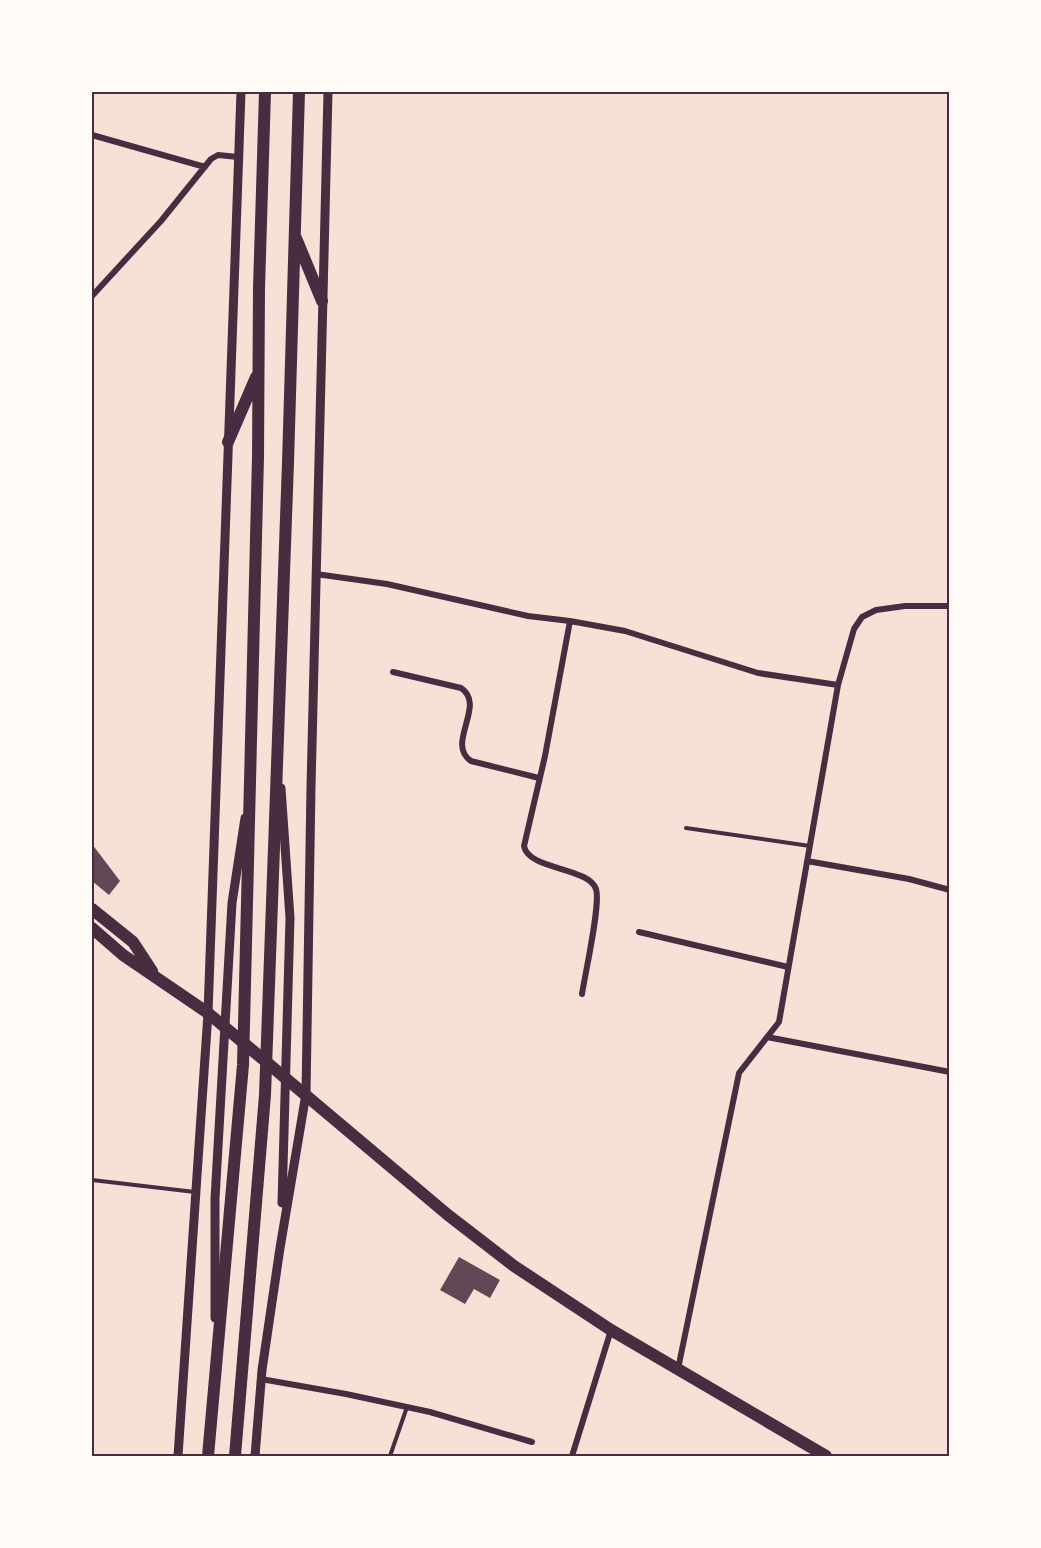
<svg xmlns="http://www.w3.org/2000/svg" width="1041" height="1548" viewBox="0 0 1041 1548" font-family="'IBM Plex Serif',serif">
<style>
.building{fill:#644757}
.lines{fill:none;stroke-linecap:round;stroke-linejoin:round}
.service{stroke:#4a2c40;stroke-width:4}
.minor{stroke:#4a2c40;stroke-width:6}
.tertiary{stroke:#4a2c40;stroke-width:9}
.primary{stroke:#4a2c40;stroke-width:12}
.trunk{stroke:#4a2c40;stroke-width:12}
.neatline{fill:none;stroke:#4a2c40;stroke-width:2}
</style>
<rect width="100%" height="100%" fill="#f7e1d7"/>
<path class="building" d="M92 844 120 881 109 895 92 881Z
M459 1257 500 1280 490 1298 474 1289 465 1304 440 1290Z"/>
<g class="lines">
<path class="service" d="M686 828 810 846
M92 1180 195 1192
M390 1456 407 1407"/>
<path class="minor" d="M92 135 205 167
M92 296 161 221 211 159 218 155 238 157
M316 574 387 584 528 616 570 621 625 631 758 673 838 685
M570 621 545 756 524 846C528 870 589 867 596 889 601 904 585 974 582 994
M393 672 461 688C487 705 445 744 471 761L539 778
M807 861 909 879 950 890
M639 932 788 967
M767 1037 950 1072
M678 1369 739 1073 779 1022 838 685 854 629 862 617 876 610 905 606H950
M261 1379 346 1394 430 1412 532 1442
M572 1456 611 1330"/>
<path class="tertiary" d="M281 788 290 918 282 1203
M215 1318V1199L232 903 245 818
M178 1456 208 1013 241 92
M255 1456 262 1370 280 1248 306 1094 311 787 328 92"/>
<path class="primary" d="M92 909 133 942 152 971
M92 928 123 955 208 1013 448 1215 514 1266 611 1330 826 1456"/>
<path class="trunk" d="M296 238 322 301
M228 442 256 377
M208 1456 243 1065 258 457 259 288 265 92
M235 1456 265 1095 288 463 299 92"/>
</g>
<rect width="1041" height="1548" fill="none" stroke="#fffaf5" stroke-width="186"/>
<rect x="93" y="93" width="855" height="1362" class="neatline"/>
</svg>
